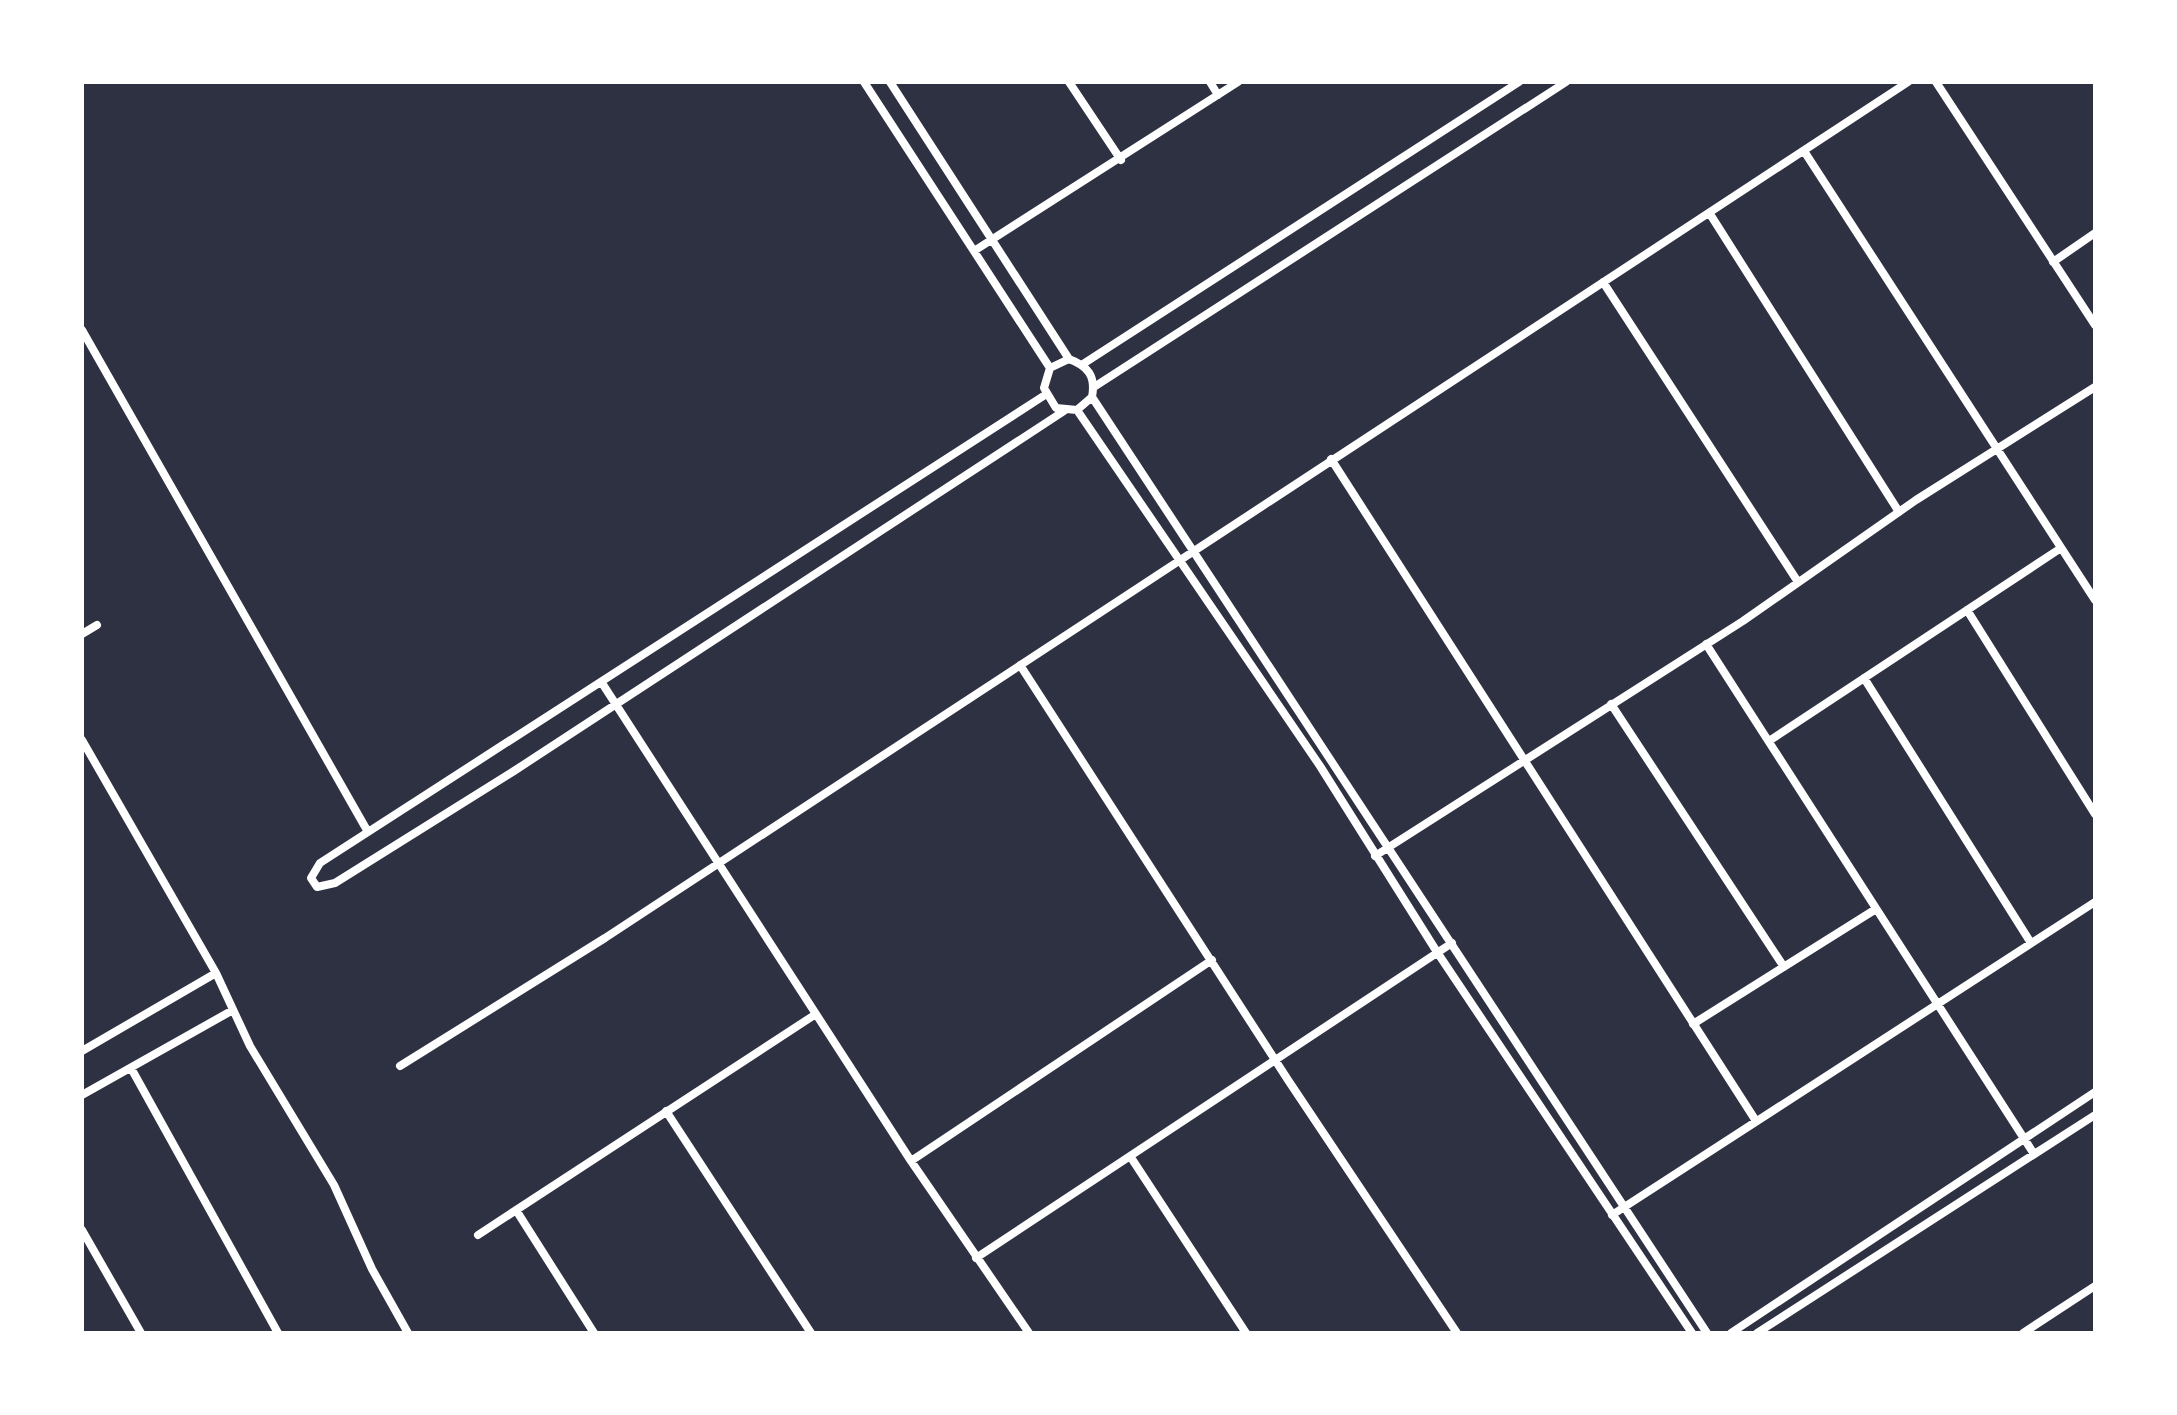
<svg xmlns="http://www.w3.org/2000/svg" width="2177" height="1415" viewBox="0 0 2177 1415" font-family="'Golos Text',sans-serif">
<style>
.lines{fill:none;stroke-linecap:round;stroke-linejoin:round}
.minor{stroke:#fff;stroke-width:8}
</style>
<rect width="100%" height="100%" fill="#2d3142"/>
<g class="lines">
<path class="minor" d="M864 82 1050 368
M890 82 1069 359C1088 366 1096 376 1092 397L1077 410 1056 408 1044 388 1050 368 1069 359
M1069 82 1121 160
M1210 82 1218 95
M1936 82 2095 325
M1804 151 2095 600
M1710 214 1899 512
M974 251 1238 82
M2053 262 2095 233
M1603 282 1798 582
M82 330 368 832
M1083 364 1519 82
M1094 387 1566 82
M1045 395 320 863 311 878 317 887 335 883 514 771 1064 411
M1092 397 1707 1333
M1077 410 1320 766 1437 952 1692 1333
M1331 459 1756 1121
M1967 610 2095 814
M82 634 97 625
M1706 644 2034 1154
M1020 665 1288 1080 1457 1333
M1864 678 2031 943
M602 683 911 1161 1029 1333
M1611 704 1784 967
M82 740 216 973 250 1046 334 1185 372 1269 408 1333
M1769 741 2061 548
M1375 856 1743 621 1916 500 2095 387
M1693 1024 1876 909
M82 1051 216 973
M400 1066 605 938 1908 82
M131 1068 278 1333
M82 1095 233 1010
M666 1111 811 1333
M1130 1156 1246 1333
M911 1161 1212 960
M516 1210 594 1333
M1612 1215 2095 902
M82 1230 141 1333
M478 1235 816 1014
M976 1258 1452 943
M1731 1333 2095 1092
M1757 1333 2095 1115
M2023 1333 2095 1286"/>
</g>
<rect width="2177" height="1415" fill="none" stroke="#ffffff" stroke-width="168"/>
</svg>
